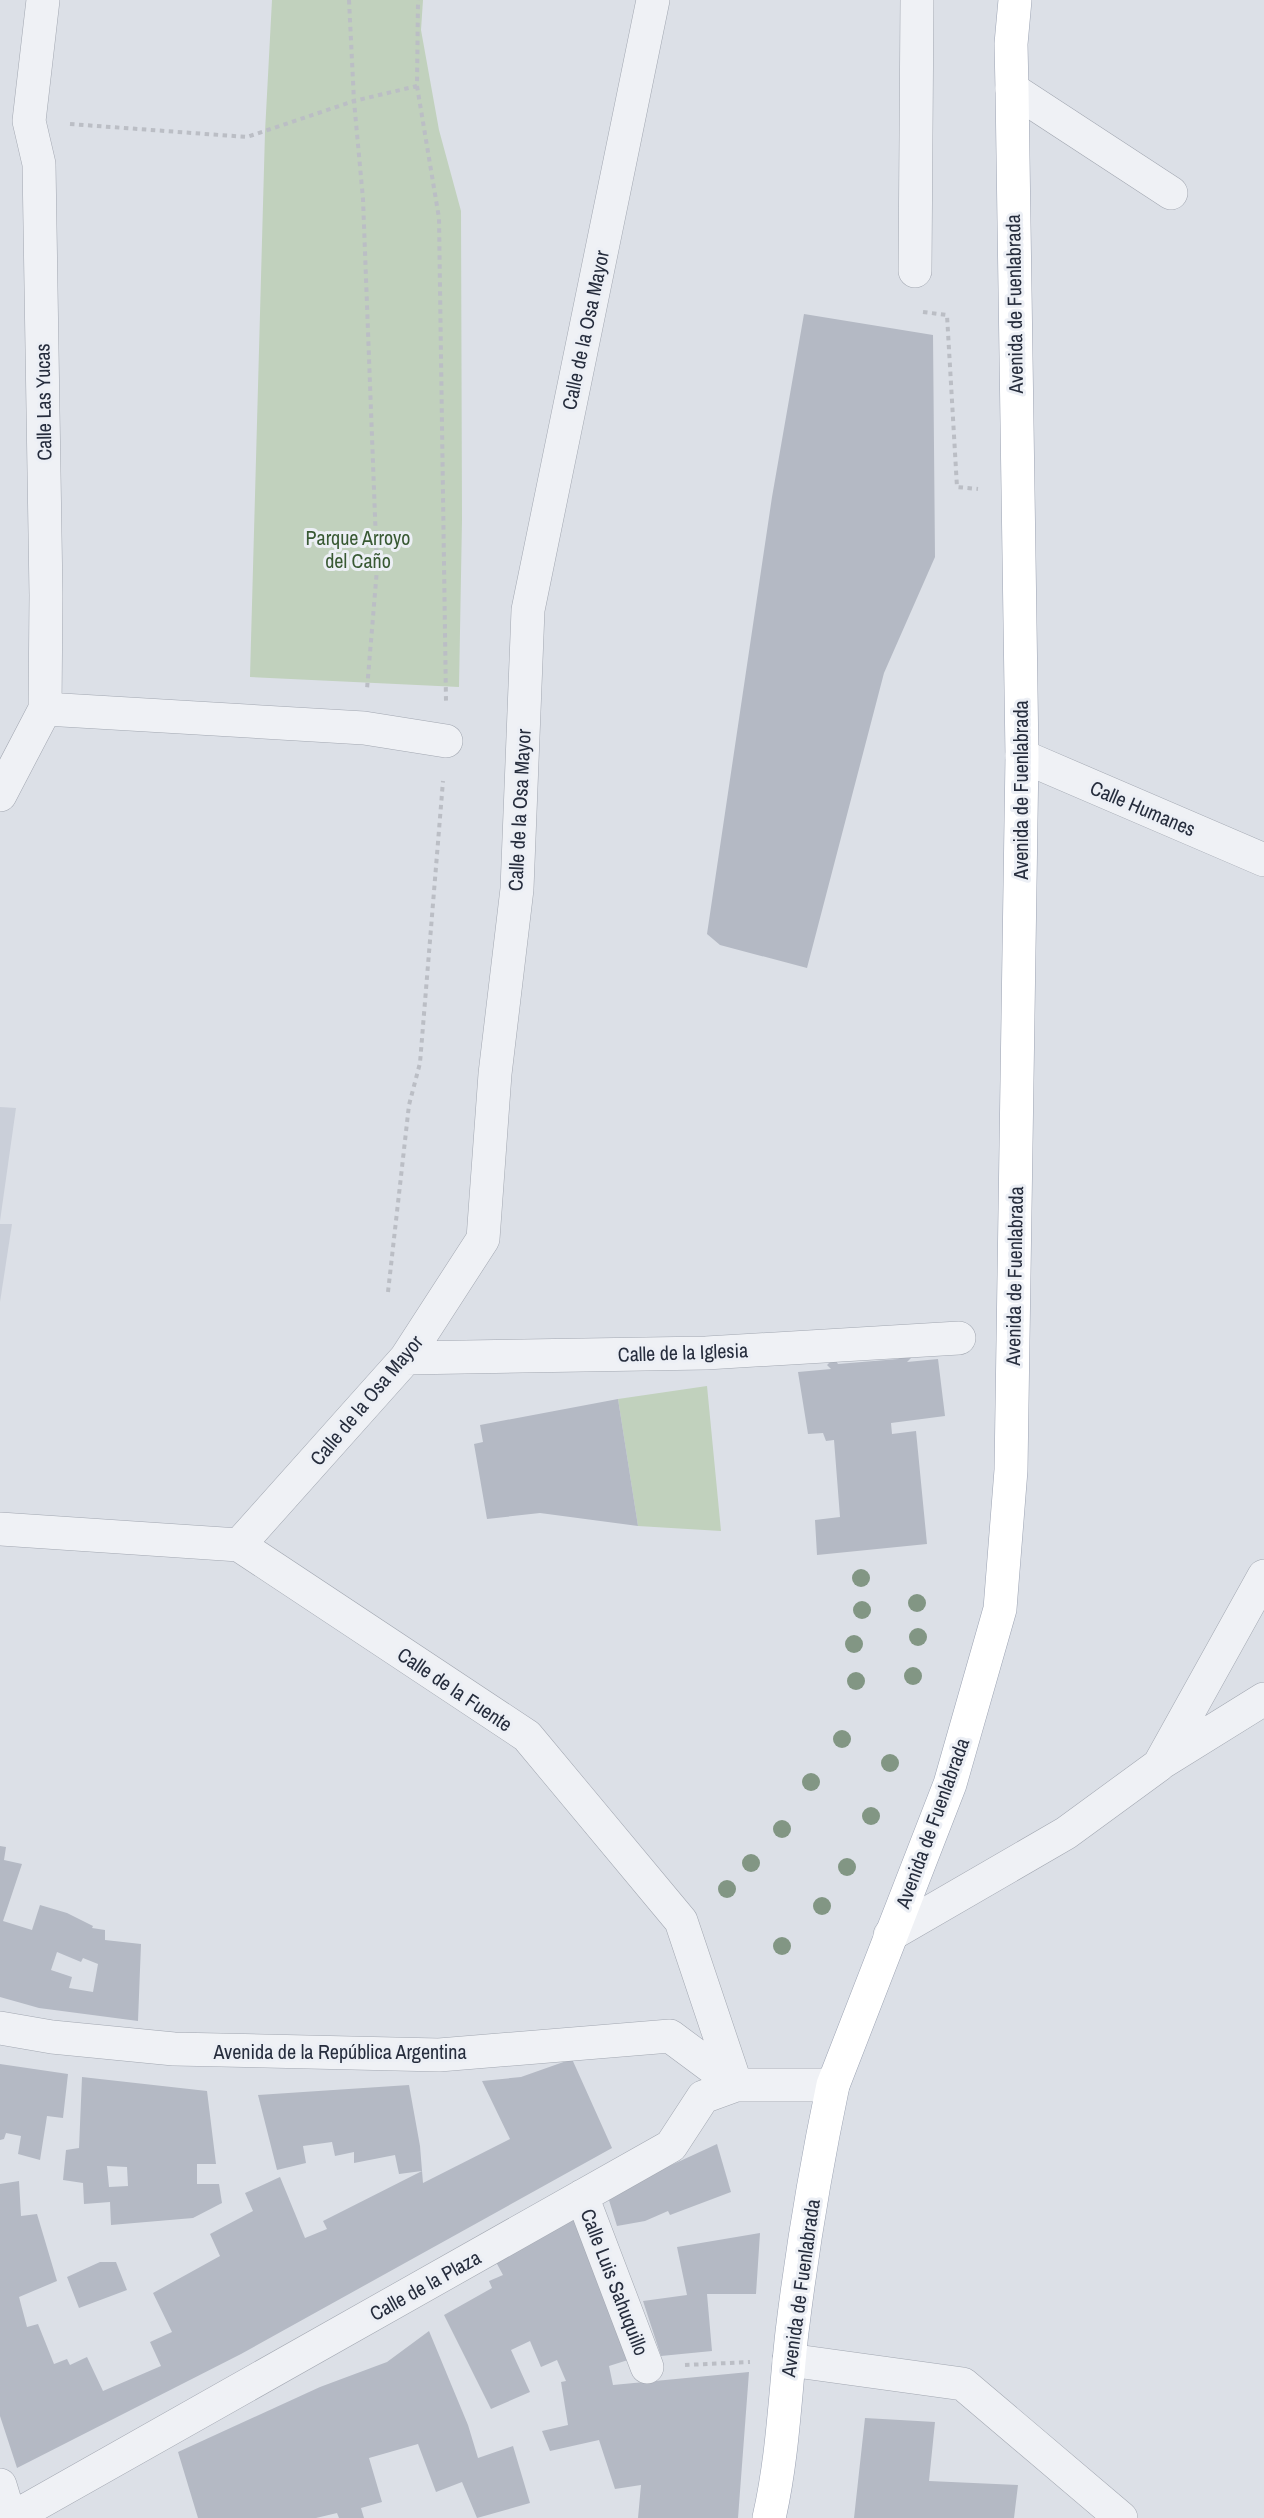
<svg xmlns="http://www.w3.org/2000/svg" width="1264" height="2518" viewBox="0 0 1264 2518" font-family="'Archivo Narrow',sans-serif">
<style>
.built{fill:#cacfd9}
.green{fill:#c1d1bd}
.building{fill:#b4b9c4;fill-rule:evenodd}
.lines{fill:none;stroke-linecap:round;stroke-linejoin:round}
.minor-casing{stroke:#a2a7b1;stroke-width:34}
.major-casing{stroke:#9ca3b3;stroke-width:34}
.path{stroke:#bbbec5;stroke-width:4;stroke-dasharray:4.5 4.5;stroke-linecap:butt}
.minor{stroke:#eff1f5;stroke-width:33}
.major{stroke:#fff;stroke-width:33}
.tree{fill:#829684}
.labels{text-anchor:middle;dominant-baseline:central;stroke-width:6;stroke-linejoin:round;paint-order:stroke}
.street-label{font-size:20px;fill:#262d3d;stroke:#eceff5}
.park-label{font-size:20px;fill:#385933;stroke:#eceff5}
</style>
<rect width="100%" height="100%" fill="#dce0e7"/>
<path class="built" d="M0 1107 16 1108 0 1221Z
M0 1224H12L0 1302Z"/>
<path class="green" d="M272 0H423L421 30 439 130 461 211 462 520 459 687 250 677 265 132Z
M707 1386 721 1531 638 1526 618 1399Z"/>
<path class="building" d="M804 314 933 335 935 557 884 673 807 968 720 945 707 934 772 497Z
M906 1351 912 1357 907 1362 938 1359 945 1416 891 1423 892 1434 916 1431 927 1544 817 1555 815 1520 840 1517 834 1440 826 1441 823 1433 808 1434 798 1372 831 1369 827 1365 834 1358 838 1364 898 1359Z
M618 1399 638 1526 540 1513 487 1519 474 1444 483 1442 480 1425Z
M0 1846 6 1847 4 1860 22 1864 3 1921 32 1930 40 1905 67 1913 93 1926 92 1928 105 1930V1940L141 1944 138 2021 39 2008 0 1997ZM57 1952 81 1962 83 1958 98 1964 93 1992 69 1988 72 1977 51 1970Z
M572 2059 612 2148 241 2354 17 2468 0 2416V2184L19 2181 21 2216 37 2214 57 2281 19 2297 27 2327 38 2324 54 2364 67 2359 70 2365 87 2357 103 2391 161 2366 150 2342 172 2332 153 2293 220 2256 210 2234 253 2211 245 2193 280 2177 305 2238 327 2229 323 2221 422 2171 399 2174 395 2155 354 2163V2152L335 2156 332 2142 303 2146 306 2163 277 2170 258 2095 409 2085 420 2146 423 2183 510 2139 482 2081 521 2077Z
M0 2064 68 2074 63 2118 47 2116 40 2160 18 2154 21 2136 6 2133 4 2139 0 2140Z
M82 2077 207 2091 216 2164H197V2184H219L222 2203 193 2218 111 2225 110 2202 84 2204 83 2183 63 2180 66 2150 79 2148ZM107 2166 127 2167 128 2186 109 2187Z
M717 2144 731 2192 670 2215 668 2211 645 2221 617 2226 608 2197 652 2174Z
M582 2211 628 2360 609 2366 613 2385 749 2372 738 2518H638L641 2485 615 2489 599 2440 550 2451 542 2431 568 2425 561 2382 566 2381 557 2360 541 2367 530 2341 511 2350 530 2392 491 2409 444 2315 492 2288 489 2281 503 2275 496 2262Z
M760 2233 756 2294H707L712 2351 661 2356 643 2301 687 2295 677 2247Z
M100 2262H116L127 2290 79 2308 67 2277Z
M429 2331 468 2425 478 2458 513 2446 530 2503 477 2518 462 2482 436 2492 418 2444 369 2458 382 2502 361 2508 364 2518H339L337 2513 316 2518H198L178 2452 320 2387 387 2362Z
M865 2418 935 2422 929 2481 1018 2485 1014 2518H854Z"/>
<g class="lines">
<g class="minor-casing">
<path id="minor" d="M1012 89 1171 193
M915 271 917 0
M45 709 364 728 446 741
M1022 756 1264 860
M0 795 45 709 46 595 39 164 29 121 43 0
M406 1358 706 1353 959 1338
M0 1529 239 1545 527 1736 681 1921 736 2085
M239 1545 406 1358 483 1239 495 1074 517 889 528 610 653 0
M1161 1763 1264 1699
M890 1935 1066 1833 1159 1765 1264 1576
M0 2028 52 2037 174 2049 439 2055 670 2036 736 2085
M582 2196 647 2367
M789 2360 963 2384 1121 2518
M0 2485 10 2518
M12 2518 671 2146 703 2097 736 2085H833"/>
</g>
<g class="major-casing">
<path id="major" d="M769 2518C783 2457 785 2394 792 2332 802 2250 816 2166 833 2085L950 1784 1000 1609 1011 1470 1022 756 1012 89 1011 44 1015 0"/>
</g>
<path class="path" d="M349 0 354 101 363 199 377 569 367 689
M417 86 439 218 446 702
M70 124 247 137 354 101 417 86 418 0
M923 312 947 315 957 487 978 489
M388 1292 409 1105 420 1063 443 781
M685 2365 750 2362"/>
<use href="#minor" class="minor"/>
<use href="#major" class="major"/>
</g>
<g class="tree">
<circle cx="861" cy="1578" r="9"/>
<circle cx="917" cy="1603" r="9"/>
<circle cx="862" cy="1610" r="9"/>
<circle cx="918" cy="1637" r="9"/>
<circle cx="854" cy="1644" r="9"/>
<circle cx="913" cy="1676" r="9"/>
<circle cx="856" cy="1681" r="9"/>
<circle cx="842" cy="1739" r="9"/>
<circle cx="890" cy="1763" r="9"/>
<circle cx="811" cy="1782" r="9"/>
<circle cx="871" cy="1816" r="9"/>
<circle cx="782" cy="1829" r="9"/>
<circle cx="751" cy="1863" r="9"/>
<circle cx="847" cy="1867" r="9"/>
<circle cx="727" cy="1889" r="9"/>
<circle cx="822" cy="1906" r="9"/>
<circle cx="782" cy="1946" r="9"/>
</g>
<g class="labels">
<g class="street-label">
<text transform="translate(1014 304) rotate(-91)">Avenida de Fuenlabrada</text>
<text transform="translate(585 330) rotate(-78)">Calle de la Osa Mayor</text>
<text transform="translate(43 402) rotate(-91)">Calle Las Yucas</text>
<text transform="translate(1020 790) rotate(-90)">Avenida de Fuenlabrada</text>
<text transform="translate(1143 808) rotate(23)">Calle Humanes</text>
<text transform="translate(519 810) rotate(-87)">Calle de la Osa Mayor</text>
<text transform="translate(1014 1276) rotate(-89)">Avenida de Fuenlabrada</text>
<text transform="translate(683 1352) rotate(-2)">Calle de la Iglesia</text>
<text transform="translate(366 1400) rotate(-50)">Calle de la Osa Mayor</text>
<text transform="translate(455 1689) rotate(34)">Calle de la Fuente</text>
<text transform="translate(932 1823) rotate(-70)">Avenida de Fuenlabrada</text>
<text x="340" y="2051">Avenida de la República Argentina</text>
<text transform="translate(615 2282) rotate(69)">Calle Luis Sahuquillo</text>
<text transform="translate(425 2285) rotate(-29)">Calle de la Plaza</text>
<text transform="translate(800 2288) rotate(-82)">Avenida de Fuenlabrada</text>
</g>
<g class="park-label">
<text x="358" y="537">Parque Arroyo<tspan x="358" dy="23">del Caño</tspan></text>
</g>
</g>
</svg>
